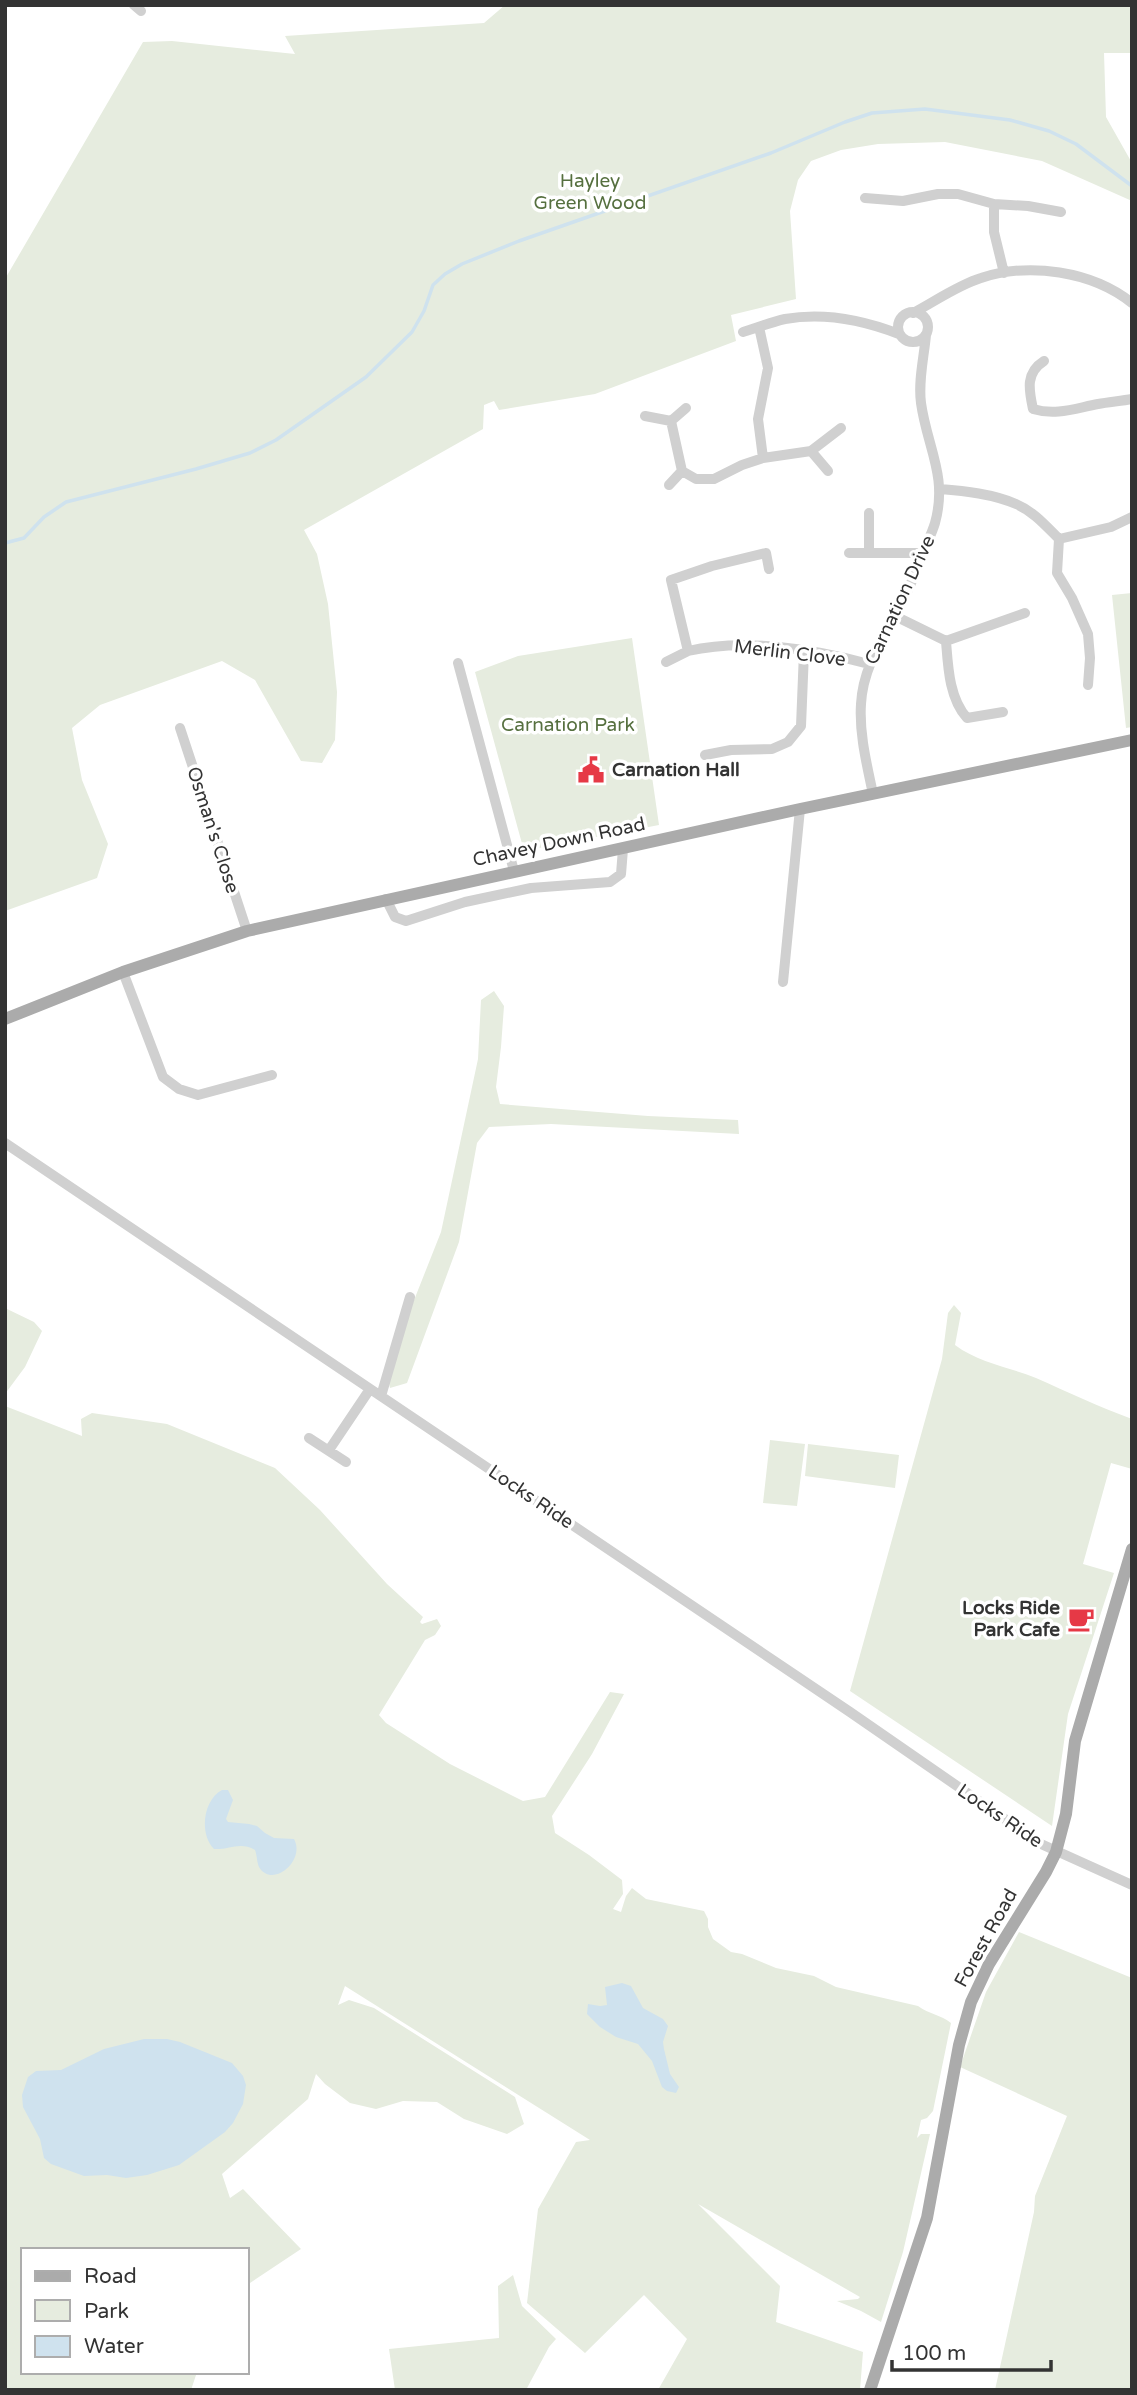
<svg xmlns="http://www.w3.org/2000/svg" width="1137" height="2395" viewBox="0 0 1137 2395" font-family="'Varela Round',sans-serif">
<style>
.green{fill:#e6ecdf}
.water{fill:#cfe2ee}
.lines{fill:none;stroke-linecap:round;stroke-linejoin:round}
.stream{stroke:#cfe2ee;stroke-width:3.5}
.minor{stroke:#d0d0d0;stroke-width:10}
.major{stroke:#ababab;stroke-width:12}
.labels{text-anchor:middle;dominant-baseline:central;stroke-width:7;stroke-linejoin:round;paint-order:stroke}
.park-label{font-size:19px;fill:#56703f;stroke:#fff}
.street-label{font-size:19px;fill:#333;stroke:#fff}
.poi-label{font-size:19px;font-weight:bold;fill:#333;stroke:#fff;text-anchor:start}
</style>
<rect width="100%" height="100%" fill="#fff"/>
<path class="green" d="M505 5H1132V53H1104L1106 117 1132 163V201L1042 161 945 142 878 144 841 150 811 161 798 180 790 211 796 299 731 315 736 341 595 394 499 410 494 401 484 405 483 429 304 530 317 554 328 604 337 692 335 740 322 763 301 761 255 680 222 661 100 705 72 728 82 780 108 844 97 878 5 911V279L143 42 172 41 295 54 285 36 484 23Z
M1132 593V727L1126 728 1112 595Z
M632 638 659 825 524 851 475 672 518 656Z
M494 991 504 1006 501 1047 496 1087 500 1104 648 1116 738 1120 739 1134 551 1124 489 1127 477 1143 459 1242 407 1383 390 1388 386 1371 441 1232 478 1059 481 1000Z
M954 1305 961 1313 955 1345C979 1363 1009 1367 1036 1378 1068 1392 1099 1407 1132 1419V1469L1111 1463 1083 1564 1114 1573 1068 1714 1052 1826 850 1691 942 1359 948 1313Z
M5 1308 34 1322 42 1331 25 1367 5 1394Z
M5 1406 82 1436 81 1419 92 1413 167 1424 275 1468 320 1510 387 1584 423 1617 420 1622 422 1624 437 1619 441 1626 435 1635 425 1640 379 1715 386 1723 450 1764 523 1801 545 1797 610 1692 624 1694 592 1754 552 1816 555 1833 589 1855 622 1880 623 1894 613 1909 621 1912 626 1896 632 1888 646 1899 704 1911 708 1919V1927L713 1939 731 1952 742 1954 776 1968 814 1976 836 1987 918 2006C929 2014 941 2015 951 2023L933 2111 927 2118 921 2120 917 2138 921 2134H930L903 2252 881 2322 861 2311 837 2301 858 2299 860 2297 698 2204 780 2286 776 2322 863 2352 860 2390H658L687 2339 644 2295 585 2353 527 2303 538 2209 576 2142 590 2140 345 1986 338 2005 349 2000 374 2008 515 2097 524 2124 507 2134 464 2119 437 2102 403 2101 376 2109 350 2103 325 2084 316 2074 308 2099 222 2174 230 2198 243 2189 301 2249 250 2283 247 2288V2250H23V2372H197L191 2390H5Z
M770 1440 805 1444 797 1506 763 1503Z
M808 1444 899 1455 895 1488 805 1476Z
M1019 1932 1132 1978V2390H995L1034 2212 1035 2196 1067 2116 960 2067 986 1992Z
M513 2275 522 2306 556 2339 549 2347 526 2390H395L389 2349 499 2338 498 2286Z"/>
<path class="water" d="M222 1790H228L233 1800 226 1819 228 1822 249 1824 257 1826 265 1833 274 1838 294 1839C306 1861 272 1889 259 1867 257 1863 257 1855 255 1850 240 1841 229 1850 214 1849 199 1834 203 1800 222 1790Z
M622 1983 631 1986 643 2008 663 2019 668 2026 663 2042 664 2049 670 2074 679 2087 676 2093 667 2091 662 2087 652 2061 638 2044 616 2037 600 2027 587 2014 588 2004 600 2006 607 2005 605 1987Z
M144 2039H167L180 2042 232 2063 243 2076 246 2085 243 2104 233 2123 225 2132 179 2165 147 2175 126 2178 107 2175 84 2176 51 2164 44 2158 40 2139 23 2107 22 2095 28 2077 36 2071 61 2070 104 2049Z"/>
<g class="lines">
<path class="stream" d="M5 543 24 538 44 517 66 502 196 469 250 453 276 440 366 377 412 332 424 311 433 285 445 274 462 264 519 241 771 153 845 122 872 113 925 109 1010 120 1049 131 1076 144 1132 186"/>
<path class="minor" d="M134 5 141 11
M865 198 903 201 938 194H958L994 204V232L1004 273
M994 204 1028 206 1061 212
M898 327a15 15 0 1 1 30 0a15 15 0 1 1-30 0Z
M913 313C934 302 958 285 981 278 1029 262 1092 271 1132 303
M759 327 768 368 758 419 763 458
M743 332C757 328 771 322 785 319 824 312 863 320 899 334
M1044 361C1025 373 1029 390 1033 409 1056 416 1076 408 1098 404 1109 402 1121 401 1132 399
M645 416 671 421 686 408
M671 421 682 471
M828 471 811 451 841 428
M669 485 682 471 696 479H714L742 465 763 458 811 451
M940 489C965 491 993 494 1016 504 1033 511 1046 526 1059 539L1057 573 1072 598 1088 634 1090 658 1088 685
M869 513V553
M1059 539 1111 527 1132 517
M849 553H922
M769 569 766 553 712 566 671 580 688 651C744 638 814 649 869 664
M895 616 946 641
M666 662 688 651
M458 663 514 871
M1003 712 967 718C949 698 948 666 946 641L1025 613
M180 728 247 931
M705 755 731 750 772 749 788 742 801 726 804 652
M873 794C867 765 859 734 861 704 863 662 890 629 907 592 913 580 917 566 923 553 927 543 932 533 935 523 948 476 927 447 921 403 918 381 924 357 926 335
M386 899 395 917 406 921 465 902 531 888 610 882 621 874 623 849
M123 972 163 1077 179 1089 198 1095 272 1075
M783 982 800 809
M5 1143 850 1712 1041 1844 1132 1885
M381 1396 410 1297
M309 1438 346 1462
M329 1450 370 1389"/>
<path class="major" d="M5 1019 123 972 247 931 800 809 1132 740
M870 2390 927 2218 959 2045 971 2002 989 1964 1046 1872 1056 1852 1066 1814 1075 1741 1132 1549"/>
</g>
<defs>
<g id="civic-bare" transform="scale(2.1)"><path d="M-.6-6.5H3V-4.5H.6V-3L4-1V1h2V6H-6V1h2V-1L-.6-3ZM-1.2 2.5V6h2.4V2.5Z" fill="#e63946" stroke="#fff" stroke-width="2.5" paint-order="stroke"/></g>
<g id="cafe-bare" transform="scale(2.1)"><path d="M-5.5-4.5H6V0H3Q3 3.5 0 3.5H-2.5Q-5.5 3.5-5.5 0ZM3-3.2v2h1.7v-2ZM-6 4.5H4V6H-6Z" fill="#e63946" stroke="#fff" stroke-width="2.5" paint-order="stroke"/></g>
</defs>
<g fill-rule="evenodd">
<use href="#civic-bare" x="591" y="770"/>
<use href="#cafe-bare" x="1081" y="1619"/>
</g>
<g class="labels">
<g class="park-label">
<text x="590" y="181">Hayley<tspan x="590" dy="22">Green Wood</tspan></text>
<text x="568" y="725">Carnation Park</text>
</g>
<g class="street-label">
<text transform="translate(900 600) rotate(-65)">Carnation Drive</text>
<text transform="translate(790 653) rotate(7)">Merlin Clove</text>
<text transform="translate(213 830) rotate(72)">Osman's Close</text>
<text transform="translate(559 842) rotate(-12)">Chavey Down Road</text>
<text transform="translate(531 1497) rotate(34)">Locks Ride</text>
<text transform="translate(1000 1816) rotate(34)">Locks Ride</text>
<text transform="translate(986 1938) rotate(-61)">Forest Road</text>
</g>
<g class="poi-label">
<text x="612" y="770">Carnation Hall</text>
<text x="1060" y="1608" text-anchor="end">Locks Ride<tspan x="1060" dy="22">Park Cafe</tspan></text>
</g>
</g>
<rect width="1137" height="2395" fill="none" stroke="#333333" stroke-width="14"/>
<rect x="21" y="2248" width="228" height="126" fill="#ffffff" stroke="#adadad" stroke-width="2"/>
<rect x="35" y="2271" width="35" height="10" fill="#ababab" stroke="#adadad" stroke-width="2"/>
<text x="84" y="2283" font-size="21" fill="#333333">Road</text>
<rect x="35" y="2300" width="35" height="21" fill="#e6ecdf" stroke="#adadad" stroke-width="2"/>
<text x="84" y="2318" font-size="21" fill="#333333">Park</text>
<rect x="35" y="2336" width="35" height="21" fill="#cfe2ee" stroke="#adadad" stroke-width="2"/>
<text x="84" y="2353" font-size="21" fill="#333333">Water</text>
<path d="M892 2360v10h159v-10" fill="none" stroke="#333333" stroke-width="3.5"/>
<text x="902" y="2360" font-size="21" fill="#333333" stroke="#ffffff" stroke-width="5" paint-order="stroke">100 m</text>
</svg>
